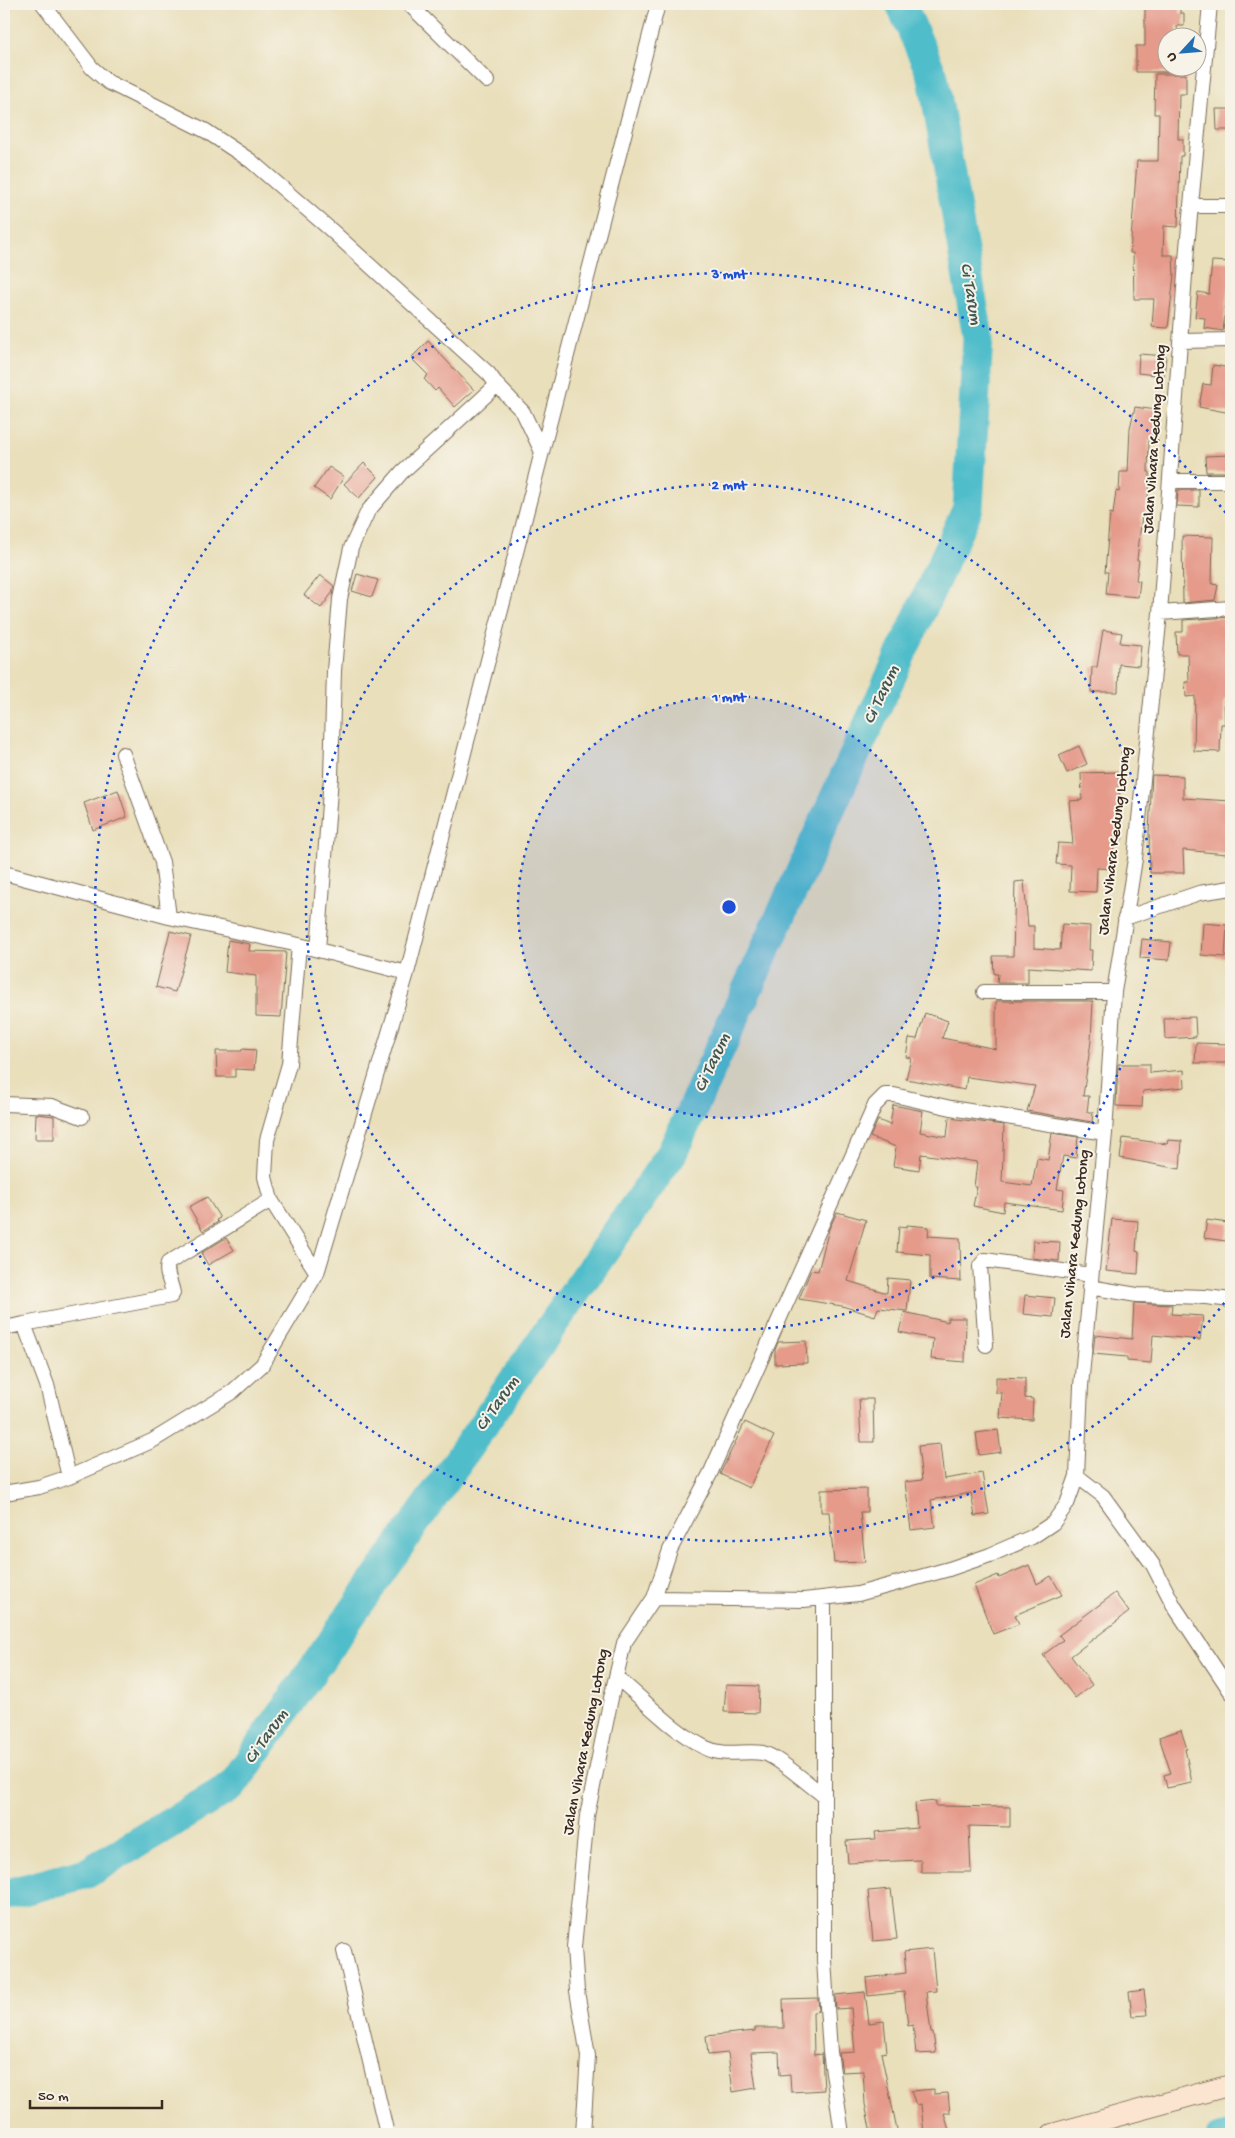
<svg xmlns="http://www.w3.org/2000/svg" width="1235" height="2138" viewBox="0 0 1235 2138" font-family="'Gochi Hand',sans-serif">
<style>
.lines{fill:none;stroke-linecap:round;stroke-linejoin:round}
.canal{stroke:#50bdca;stroke-width:19}
.river{stroke:#50bdca;stroke-width:31}
.building{fill:#e59a8a}
.street-casing{stroke:#786955;stroke-width:16}
.secondary-casing{stroke:#786955;stroke-width:22}
.street{stroke:#fff;stroke-width:14}
.secondary{stroke:#fce5d0;stroke-width:20}
.ring{fill:none;stroke:#1d4ed8;stroke-width:2.5;stroke-dasharray:2.5 5}
.labels{text-anchor:middle;dominant-baseline:central;stroke-width:4;stroke-linejoin:round;paint-order:stroke}
.street-label{font-size:16px;fill:#3b2a1e;stroke:#f7f3e8}
.water-label{font-size:18px;font-style:italic;fill:#415652;stroke:#f7f3e8}
.centre{fill:#1d4ed8;stroke:#f7f3e8;stroke-width:2.5}
.ring-label{font-size:15px;text-anchor:middle;font-weight:bold;fill:#1d4ed8;stroke:#f7f3e8;stroke-width:4;stroke-linejoin:round;paint-order:stroke}
</style>
<rect width="100%" height="100%" fill="#f7f3e8"/>
<filter id="ink" filterUnits="userSpaceOnUse"><feTurbulence type="fractalNoise" baseFrequency=".02" numOctaves="2"/><feDisplacementMap in="SourceGraphic" scale="10" xChannelSelector="R" yChannelSelector="G"/><feConvolveMatrix kernelMatrix="1 2 1 2 8 2 1 2 1" color-interpolation-filters="sRGB"/></filter>
<filter id="wash" filterUnits="userSpaceOnUse"><feTurbulence type="fractalNoise" baseFrequency=".0096" numOctaves="4" result="noise"/><feDisplacementMap in="SourceGraphic" scale="20" xChannelSelector="R" yChannelSelector="G"/><feGaussianBlur stdDeviation="1.12" result="paint"/><feColorMatrix in="noise" values="0 0 0 0 0 0 0 0 0 0 0 0 0 0 0 0 0 1.4 0 .05"/><feComposite in="paint" operator="in"/></filter>
<g filter="url(#wash)">
<rect width="100%" height="100%" fill="#e9dfbb"/>
<g class="lines">
<path class="canal" d="M1216 2134 1231 2130"/>
<path class="river" d="M4 1895 87 1873 232 1786 672 1153 968 508 978 337 933 77 901 4"/>
</g>
<g id="blocks">
<path class="building" d="M1145 4H1180V13H1184V26H1177L1178 38H1168V72H1136V46H1145Z
M1155 74H1186V94H1179L1178 139H1183V156H1180L1178 227 1164 226 1163 255H1173L1174 275 1168 328 1152 327 1154 299H1134L1133 253H1130L1137 161H1158L1159 114H1154Z
M1216 109H1231V130H1217Z
M1212 261 1231 262V288H1228L1223 331 1204 328 1205 318 1195 317 1198 292 1209 294Z
M428 341 474 390 455 407 438 388 435 391 424 379 428 375 411 358Z
M1139 354 1166 356 1164 376 1138 373Z
M1213 365 1231 368V413L1199 407 1203 384 1211 385Z
M1135 407 1156 410 1155 441H1149L1148 472H1150V484L1145 515H1142L1137 560H1139L1136 580 1140 581 1138 597 1106 594 1108 572H1105L1110 513 1113 514 1116 491 1119 492 1120 472H1128L1130 428Z
M1231 455V472H1206L1205 456Z
M364 463 378 477 359 498 344 484Z
M329 467 344 477 330 499 314 488Z
M1178 490H1199V507L1177 506Z
M1182 536 1213 537 1212 584 1218 585 1215 600 1183 603Z
M357 574 378 580 372 597 352 591Z
M320 575 334 586 332 593 321 608 304 595Z
M1231 617V699L1224 700 1225 724H1221L1220 752 1194 751 1195 696 1186 697 1185 682H1189L1188 654H1177L1176 632H1183V620Z
M1103 630 1122 633 1120 643 1141 645 1139 666 1119 664 1118 692H1091L1092 667H1097Z
M1079 746 1087 764 1067 773 1059 755Z
M1118 772 1122 840H1114L1113 869 1097 868 1096 892 1070 891 1071 865 1056 864 1058 843 1073 844 1069 801 1082 800 1081 773Z
M1152 775 1183 776V798L1231 801 1227 854 1183 850 1184 873H1150L1149 832Z
M118 790 127 817 93 830 84 803Z
M1024 881 1028 926H1034V948L1060 950 1062 924 1090 926 1089 950H1092L1091 971 1028 967V983H997L998 974H994L993 956H1013L1015 882Z
M1203 923 1227 925 1225 957 1201 955Z
M170 931 191 936 175 992 156 987Z
M1142 939 1171 942 1169 960 1140 958Z
M228 940 250 944 249 951 286 952 281 1017 256 1016V976L225 972Z
M996 1001H1093L1091 1041 1083 1096H1089L1087 1112H1093L1092 1122 1027 1111 1035 1086 967 1077 965 1090 906 1079 911 1058 906 1057 909 1038 917 1039 925 1013 948 1021 942 1038 996 1049Z
M1195 1017 1196 1037 1165 1039 1164 1018Z
M1196 1043 1229 1044V1063H1195Z
M242 1049 256 1050 254 1070 235 1069V1077H217L216 1051H242Z
M1118 1064H1150V1073L1184 1070 1185 1087 1143 1091 1142 1107 1116 1106Z
M893 1105 923 1111 920 1132 947 1137 949 1118 1004 1125 1002 1182 1032 1186 1037 1158 1048 1160 1052 1133 1078 1137 1076 1158 1063 1156 1057 1189 1064 1190 1062 1210 1004 1202 1003 1212 973 1206 977 1187H974L977 1162 921 1154 919 1170 893 1166 896 1147 870 1137 878 1120 890 1125Z
M36 1114 54 1116V1139H35Z
M1123 1138 1167 1144 1168 1140 1182 1141 1180 1169 1120 1158Z
M207 1197 220 1218 216 1220 218 1222 203 1231 189 1207Z
M837 1212 866 1220 848 1281 887 1293 888 1278 910 1280 907 1311 878 1308 875 1316 842 1306 799 1299 811 1270 818 1271 829 1229Z
M1112 1219 1138 1221 1136 1251 1139 1252 1138 1274 1106 1271Z
M1207 1220 1228 1223 1226 1241 1204 1238Z
M907 1225 929 1227 928 1236 960 1238 961 1281 930 1279V1255L897 1252 899 1226 907 1227Z
M226 1238 234 1250 208 1265 201 1253Z
M1033 1241 1060 1242 1059 1261 1032 1258Z
M1025 1295 1055 1298 1053 1317 1023 1314Z
M1134 1303 1172 1305 1171 1314 1203 1316 1200 1340 1153 1335 1151 1363 1127 1361V1357L1093 1354 1095 1335 1132 1339Z
M904 1312 948 1322V1318H966L965 1362 931 1359 933 1339 899 1332Z
M806 1341 807 1363 775 1364V1350L778 1342Z
M996 1377 1025 1378V1398L1033 1399 1032 1420 1000 1418 1002 1393H996Z
M859 1399H873L874 1442H861Z
M745 1422 774 1436 749 1488 720 1474Z
M998 1430 1001 1452 979 1455 976 1433Z
M940 1444 944 1479 982 1473 989 1514 975 1516 971 1493 931 1500 935 1527 911 1530 905 1482 922 1480 918 1446Z
M867 1489V1512H860L865 1562 834 1563 829 1512H821V1490Z
M1029 1565 1037 1584 1051 1576 1062 1595 1015 1615 1019 1624 993 1634 974 1585 998 1575 999 1578Z
M1115 1593 1129 1612 1071 1656 1092 1685 1075 1698 1043 1655 1063 1640 1059 1635Z
M726 1685 759 1686 758 1713 724 1712Z
M1181 1730 1187 1749H1185L1192 1783 1167 1788 1164 1775 1171 1773 1159 1737Z
M936 1801V1806L1010 1807V1827L969 1826 971 1872H921V1860L848 1863 846 1841 876 1839 875 1832 917 1828 915 1803Z
M891 1889 897 1939 873 1941 868 1891Z
M932 1949 936 1991 926 1992 931 2033H933L936 2053 916 2054 913 2025 908 2026 904 1992 868 1996 866 1978 906 1973 904 1952Z
M1144 1990 1147 2015 1132 2016 1129 1992Z
M865 1992 869 2023 884 2021 887 2052 881 2053 898 2134H871L865 2104 863 2071 842 2072 839 2053 855 2052 851 2008 836 2009 835 1995Z
M818 1998 819 2011 813 2012 814 2055 822 2054 824 2090 791 2092 790 2074 780 2075 779 2052 751 2053 756 2088 733 2092 728 2053 708 2055 706 2036 755 2031V2028H784L783 1999Z
M934 2089V2094L948 2093 950 2113H944L950 2134H924L921 2104 916 2105 911 2091Z"/>
</g>
</g>
<g filter="url(#ink)">
<use href="#blocks" fill-opacity="0" stroke="#786955" stroke-width="1"/>
<g class="lines">
<g class="street-casing">
<path id="street" d="M43 4 92 68 108 82 206 131 251 161 331 230 489 374 497 385 402 472 368 511 351 548 340 599 334 671 331 777 318 950
M409 4 487 81
M1192 206H1231
M1181 341 1231 340
M497 385 523 412 542 452
M1171 481H1231
M1160 613 1231 608
M123 754 162 862 169 917
M4 873 169 917 299 945 407 973
M1125 918 1199 893 1231 888
M299 945 289 1064 267 1140 265 1177 271 1200 317 1273
M984 992H1114
M4 1104 52 1106 82 1117
M1089 1287 1137 1295 1206 1297 1231 1300
M24 1324 171 1296 173 1293C171 1281 165 1275 168 1263L271 1200
M4 1328 24 1324 47 1385 69 1477
M986 1345 980 1266 985 1260 1091 1275
M1077 1476 1103 1496 1153 1565 1174 1606 1231 1692
M4 1493 39 1487 69 1477 152 1441 232 1392 262 1365 317 1273 407 973 658 4
M654 1598 670 1550 710 1474 875 1105 885 1095H894L951 1108 1105 1133
M824 1598V1960L830 2052 842 2134
M616 1677C645 1700 673 1732 706 1748 724 1757 744 1750 763 1753 777 1756 809 1785 823 1795
M344 1951 387 2134
M583 2134 588 2056 577 1991 574 1947 587 1816 611 1698 624 1643 654 1598 804 1600 858 1594 949 1569 990 1555 1032 1537 1053 1523 1067 1504 1077 1476 1081 1386 1105 1133 1114 992 1135 859 1160 613 1187 248 1210 4"/>
</g>
<g class="secondary-casing">
<path id="secondary" d="M1052 2134 1231 2085"/>
</g>
<use href="#street" class="street"/>
<use href="#secondary" class="secondary"/>
</g>
</g>
<circle cx="729" cy="907" r="211" fill="#1d4ed8" fill-opacity=".12"/>
<g class="ring">
<circle cx="729" cy="907" r="211"/>
<circle cx="729" cy="907" r="423"/>
<path d="M1229 1297A634 634 0 1 1 1229 517"/>
</g>
<g class="labels">
<g class="street-label">
<text transform="translate(1156 439) rotate(-86)">Jalan Vihara Kedung Lotong</text>
<text transform="translate(1116 841) rotate(-83)">Jalan Vihara Kedung Lotong</text>
<text transform="translate(1076 1244) rotate(-84)">Jalan Vihara Kedung Lotong</text>
<text transform="translate(587 1742) rotate(-79)">Jalan Vihara Kedung Lotong</text>
</g>
<g class="water-label">
<text transform="translate(970 294) rotate(80)">Ci Tarum</text>
<text transform="translate(882 695) rotate(-65)">Ci Tarum</text>
<text transform="translate(713 1063) rotate(-65)">Ci Tarum</text>
<text transform="translate(498 1404) rotate(-55)">Ci Tarum</text>
<text transform="translate(267 1737) rotate(-55)">Ci Tarum</text>
</g>
</g>
<circle cx="729" cy="907" r="8" class="centre"/>
<g class="ring-label">
<text x="729" y="278">3 mnt</text>
<text x="729" y="489">2 mnt</text>
<text x="729" y="701">1 mnt</text>
</g>
<rect width="1235" height="2138" fill="none" stroke="#f7f3e8" stroke-width="20"/>
<g transform="translate(1182 52) rotate(244)"><circle r="24" fill="#f7f3e8" stroke="#aca397"/>
<path d="M0-4L9 19L0 12L-9 19Z" fill="#1f6fb2"/>
<text y="-8" font-size="14" font-weight="bold" text-anchor="middle" fill="#3b2a1e">U</text>
</g>
<path d="M30 2100v8h132v-8" fill="none" stroke="#3b2a1e" stroke-width="2.5"/>
<text x="38" y="2100" font-size="15" fill="#3b2a1e" stroke="#f7f3e8" stroke-width="4" paint-order="stroke">50 m</text>
</svg>
